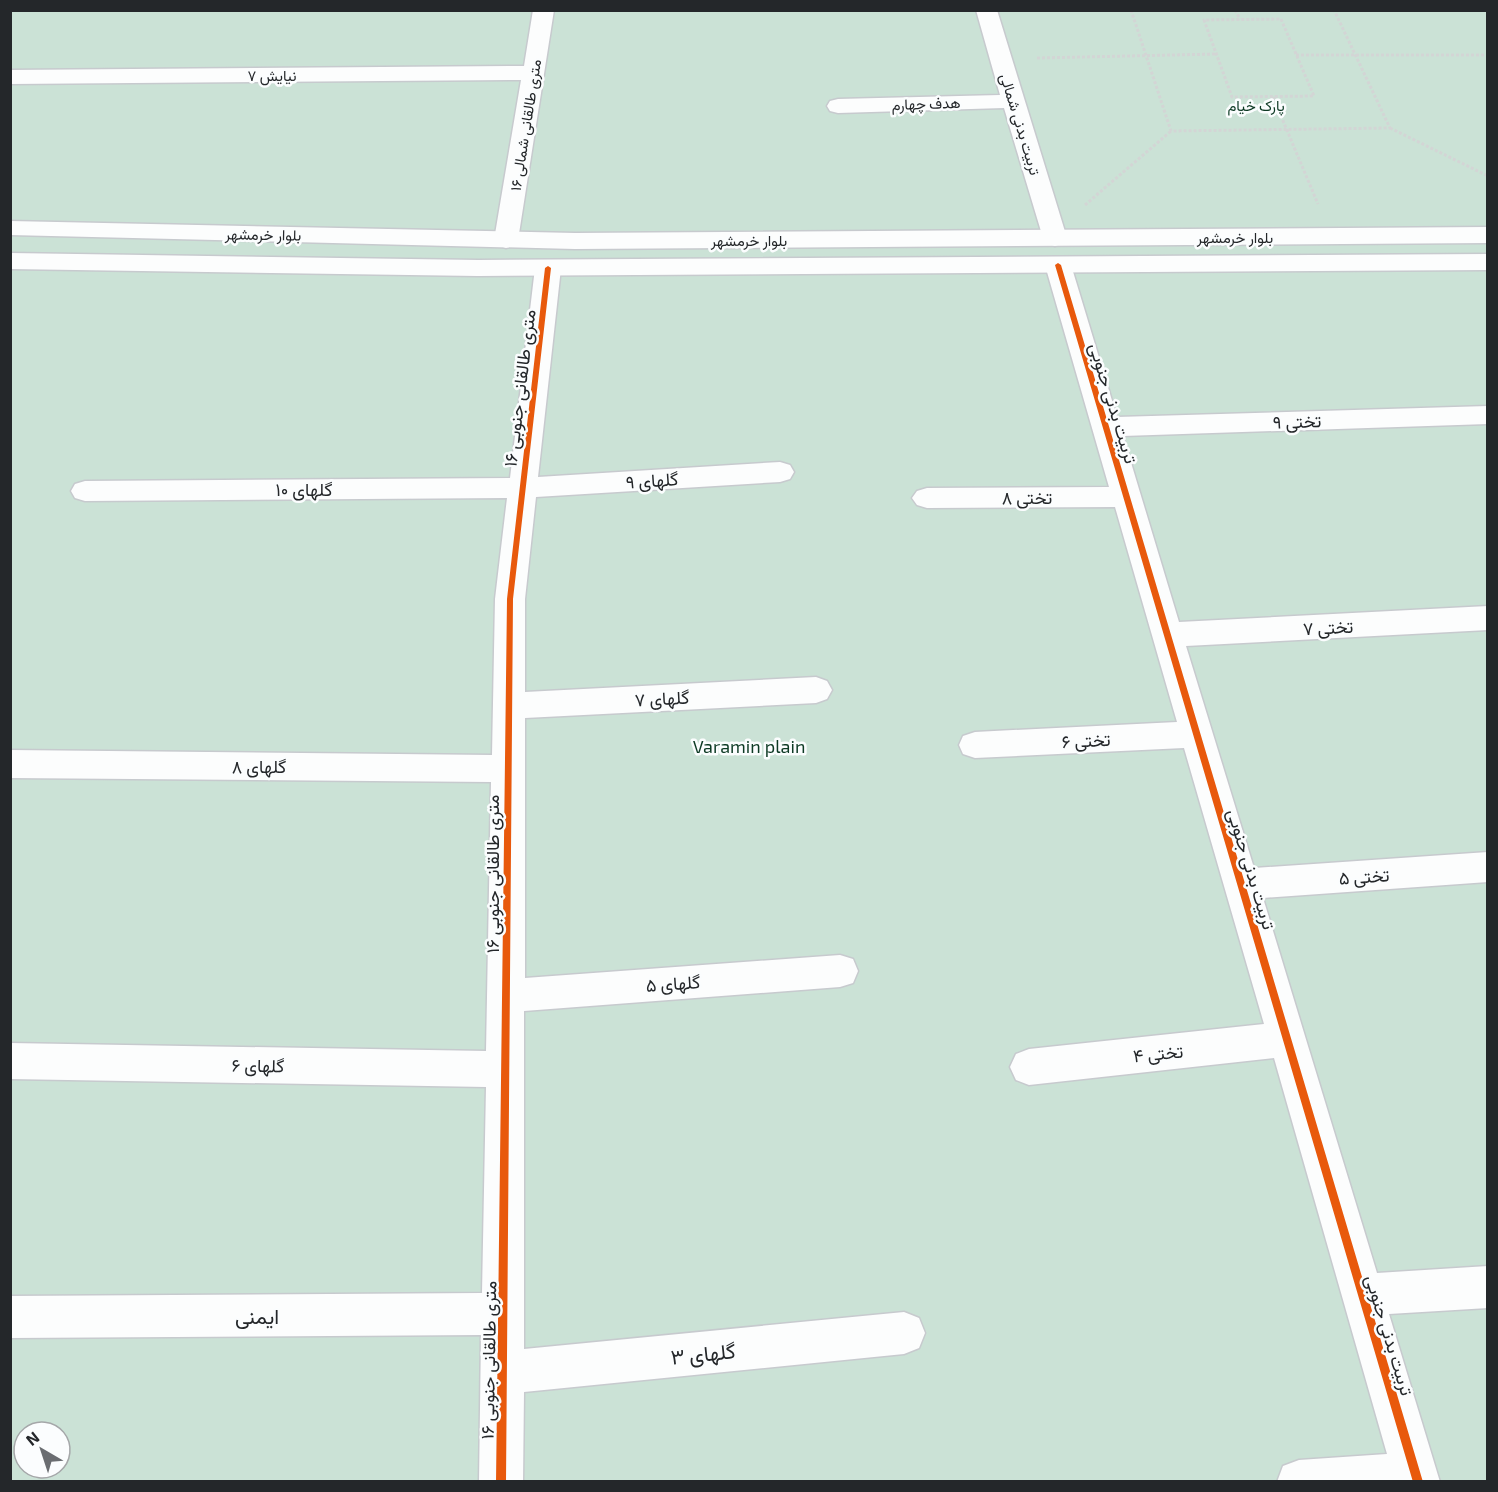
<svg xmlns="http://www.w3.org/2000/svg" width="1498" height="1492" viewBox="0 0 1498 1492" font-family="'Exo 2',Vazirmatn,sans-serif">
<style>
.green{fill:#cbe2d6;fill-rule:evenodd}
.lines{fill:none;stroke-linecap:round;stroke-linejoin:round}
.minor-casing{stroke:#c7cace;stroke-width:3}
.major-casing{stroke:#c7cace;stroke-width:3}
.path{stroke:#d3d5d5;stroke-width:3;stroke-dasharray:3 2;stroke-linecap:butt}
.minor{fill:#fcfdfd;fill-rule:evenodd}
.major{fill:#fcfdfd;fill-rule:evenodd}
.cycleway-casing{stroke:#fbfdfe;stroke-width:3}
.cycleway{fill:#e8590c;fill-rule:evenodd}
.labels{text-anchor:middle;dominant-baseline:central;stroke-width:5;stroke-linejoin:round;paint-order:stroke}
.far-street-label{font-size:15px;fill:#24272a;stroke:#fbfdfe}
.far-park-label{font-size:15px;fill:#0d3a24;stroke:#fbfdfe}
.street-label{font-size:18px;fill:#24272a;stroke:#fbfdfe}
.park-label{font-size:18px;fill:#0d3a24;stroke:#fbfdfe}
.near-street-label{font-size:21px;fill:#24272a;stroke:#fbfdfe}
</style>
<rect width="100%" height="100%" fill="#ecf0f4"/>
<path class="green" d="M10 11H1487V1481H11ZM24 1432H60V1468H24Z"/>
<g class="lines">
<g class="minor-casing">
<path id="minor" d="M533 10H554L518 240 515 245 506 248 497 245 494 240 521 80 10 84V70L524 66Z
M976 10H997L1067 238 1064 243 1055 246 1046 243 1043 238 1004 108 838 113 830 111 827 106 830 101 838 99 1000 95Z
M1058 257 1067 259 1071 265 1117 417 1488 406V424L1123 436 1179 622 1488 606V630L1186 646 1254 868 1488 852V882L1263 898 1377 1273 1488 1266V1308L1389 1314 1440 1482H1277L1283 1466 1299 1460 1387 1454 1274 1058 1029 1085 1016 1080 1010 1067 1016 1054 1029 1049 1264 1024 1184 748 975 758 963 754 959 745 963 736 975 732 1177 722 1115 507 927 508 917 505 912 498 917 491 927 488 1109 487 1045 265 1049 259Z
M548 260 557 262 561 268 538 477 780 462 790 465 794 472 790 479 780 482 536 497 525 599V692L816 677 827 681 832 690 827 699 816 703 525 718V978L840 955 853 959 858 971 853 983 840 987 524 1011V1349L904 1312 919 1318 925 1333 919 1348 904 1354 524 1392 523 1482H479L481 1335 10 1338V1296L482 1293 486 1087 10 1079V1043L486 1051 491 782 10 778V750L492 755 495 599 507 498 85 501 75 498 71 491 75 484 85 481 510 478 535 268 539 262Z"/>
</g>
<g class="major-casing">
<path id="major" d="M10 221 575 233 1488 227V243L575 249 10 235Z
M10 253 478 260 1488 254V270L478 276 10 269Z"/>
</g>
<path class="path" d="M1131 10 1171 131 1390 128 1334 10
M1235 10 1240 19
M1281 19 1314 96 1232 97 1204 20Z
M1296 55H1488
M1037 58 1217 54
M1273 97 1318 204
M1390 128 1488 176
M1085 205 1171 131"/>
<use href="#minor" class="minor"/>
<use href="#major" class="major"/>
<g class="cycleway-casing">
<path id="cycleway" d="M1058 263 1061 265 1423 1482H1413L1055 265Z
M548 266 551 268 513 599 506 1482H496L507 599 545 268Z"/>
</g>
<use href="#cycleway" class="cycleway"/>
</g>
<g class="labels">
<g class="far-street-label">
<text x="272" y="75">نیایش ۷</text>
<text transform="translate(926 103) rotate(-2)">هدف چهارم</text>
<text transform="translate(1021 124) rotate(73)">تربیت بدنی شمالی</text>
<text transform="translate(525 125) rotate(-81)">۱۶ متری طالقانی شمالی</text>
<text transform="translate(263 234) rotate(1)">بلوار خرمشهر</text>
<text x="1235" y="237">بلوار خرمشهر</text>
<text x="749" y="240">بلوار خرمشهر</text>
</g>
<g class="far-park-label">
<text x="1256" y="105">پارک خیام</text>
</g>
<g class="street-label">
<text transform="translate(519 388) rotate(-83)">۱۶ متری طالقانی جنوبی</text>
<text transform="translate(1114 403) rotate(73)">تربیت بدنی جنوبی</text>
<text transform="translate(1297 421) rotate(-2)">تختی ۹</text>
<text transform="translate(652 480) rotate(-4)">گلهای ۹</text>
<text x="304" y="489">گلهای ۱۰</text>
<text x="1027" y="497">تختی ۸</text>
<text transform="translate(1328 627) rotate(-3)">تختی ۷</text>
<text transform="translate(662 698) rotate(-3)">گلهای ۷</text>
<text transform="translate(1086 740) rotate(-3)">تختی ۶</text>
<text x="259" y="766">گلهای ۸</text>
<text transform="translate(1252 869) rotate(73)">تربیت بدنی جنوبی</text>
<text transform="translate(492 874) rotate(-90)">۱۶ متری طالقانی جنوبی</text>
<text transform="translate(1364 876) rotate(-4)">تختی ۵</text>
<text transform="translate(673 983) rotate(-4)">گلهای ۵</text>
<text transform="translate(1158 1053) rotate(-6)">تختی ۴</text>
<text transform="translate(258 1065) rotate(1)">گلهای ۶</text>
<text transform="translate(1390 1335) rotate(73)">تربیت بدنی جنوبی</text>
<text transform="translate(488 1360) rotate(-89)">۱۶ متری طالقانی جنوبی</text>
</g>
<g class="park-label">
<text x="749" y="746">Varamin plain</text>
</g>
<g class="near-street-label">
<text x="257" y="1315">ایمنی</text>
<text transform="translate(703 1353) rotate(-6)">گلهای ۳</text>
</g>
</g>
<rect width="1498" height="1492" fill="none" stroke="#24272a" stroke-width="24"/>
<g transform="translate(42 1450) rotate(321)"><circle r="28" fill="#fbfdfe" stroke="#a5a7a9" stroke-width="1.5"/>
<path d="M0-4.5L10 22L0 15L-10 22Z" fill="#6a6d71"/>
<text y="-9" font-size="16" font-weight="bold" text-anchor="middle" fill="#24272a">N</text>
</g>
</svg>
